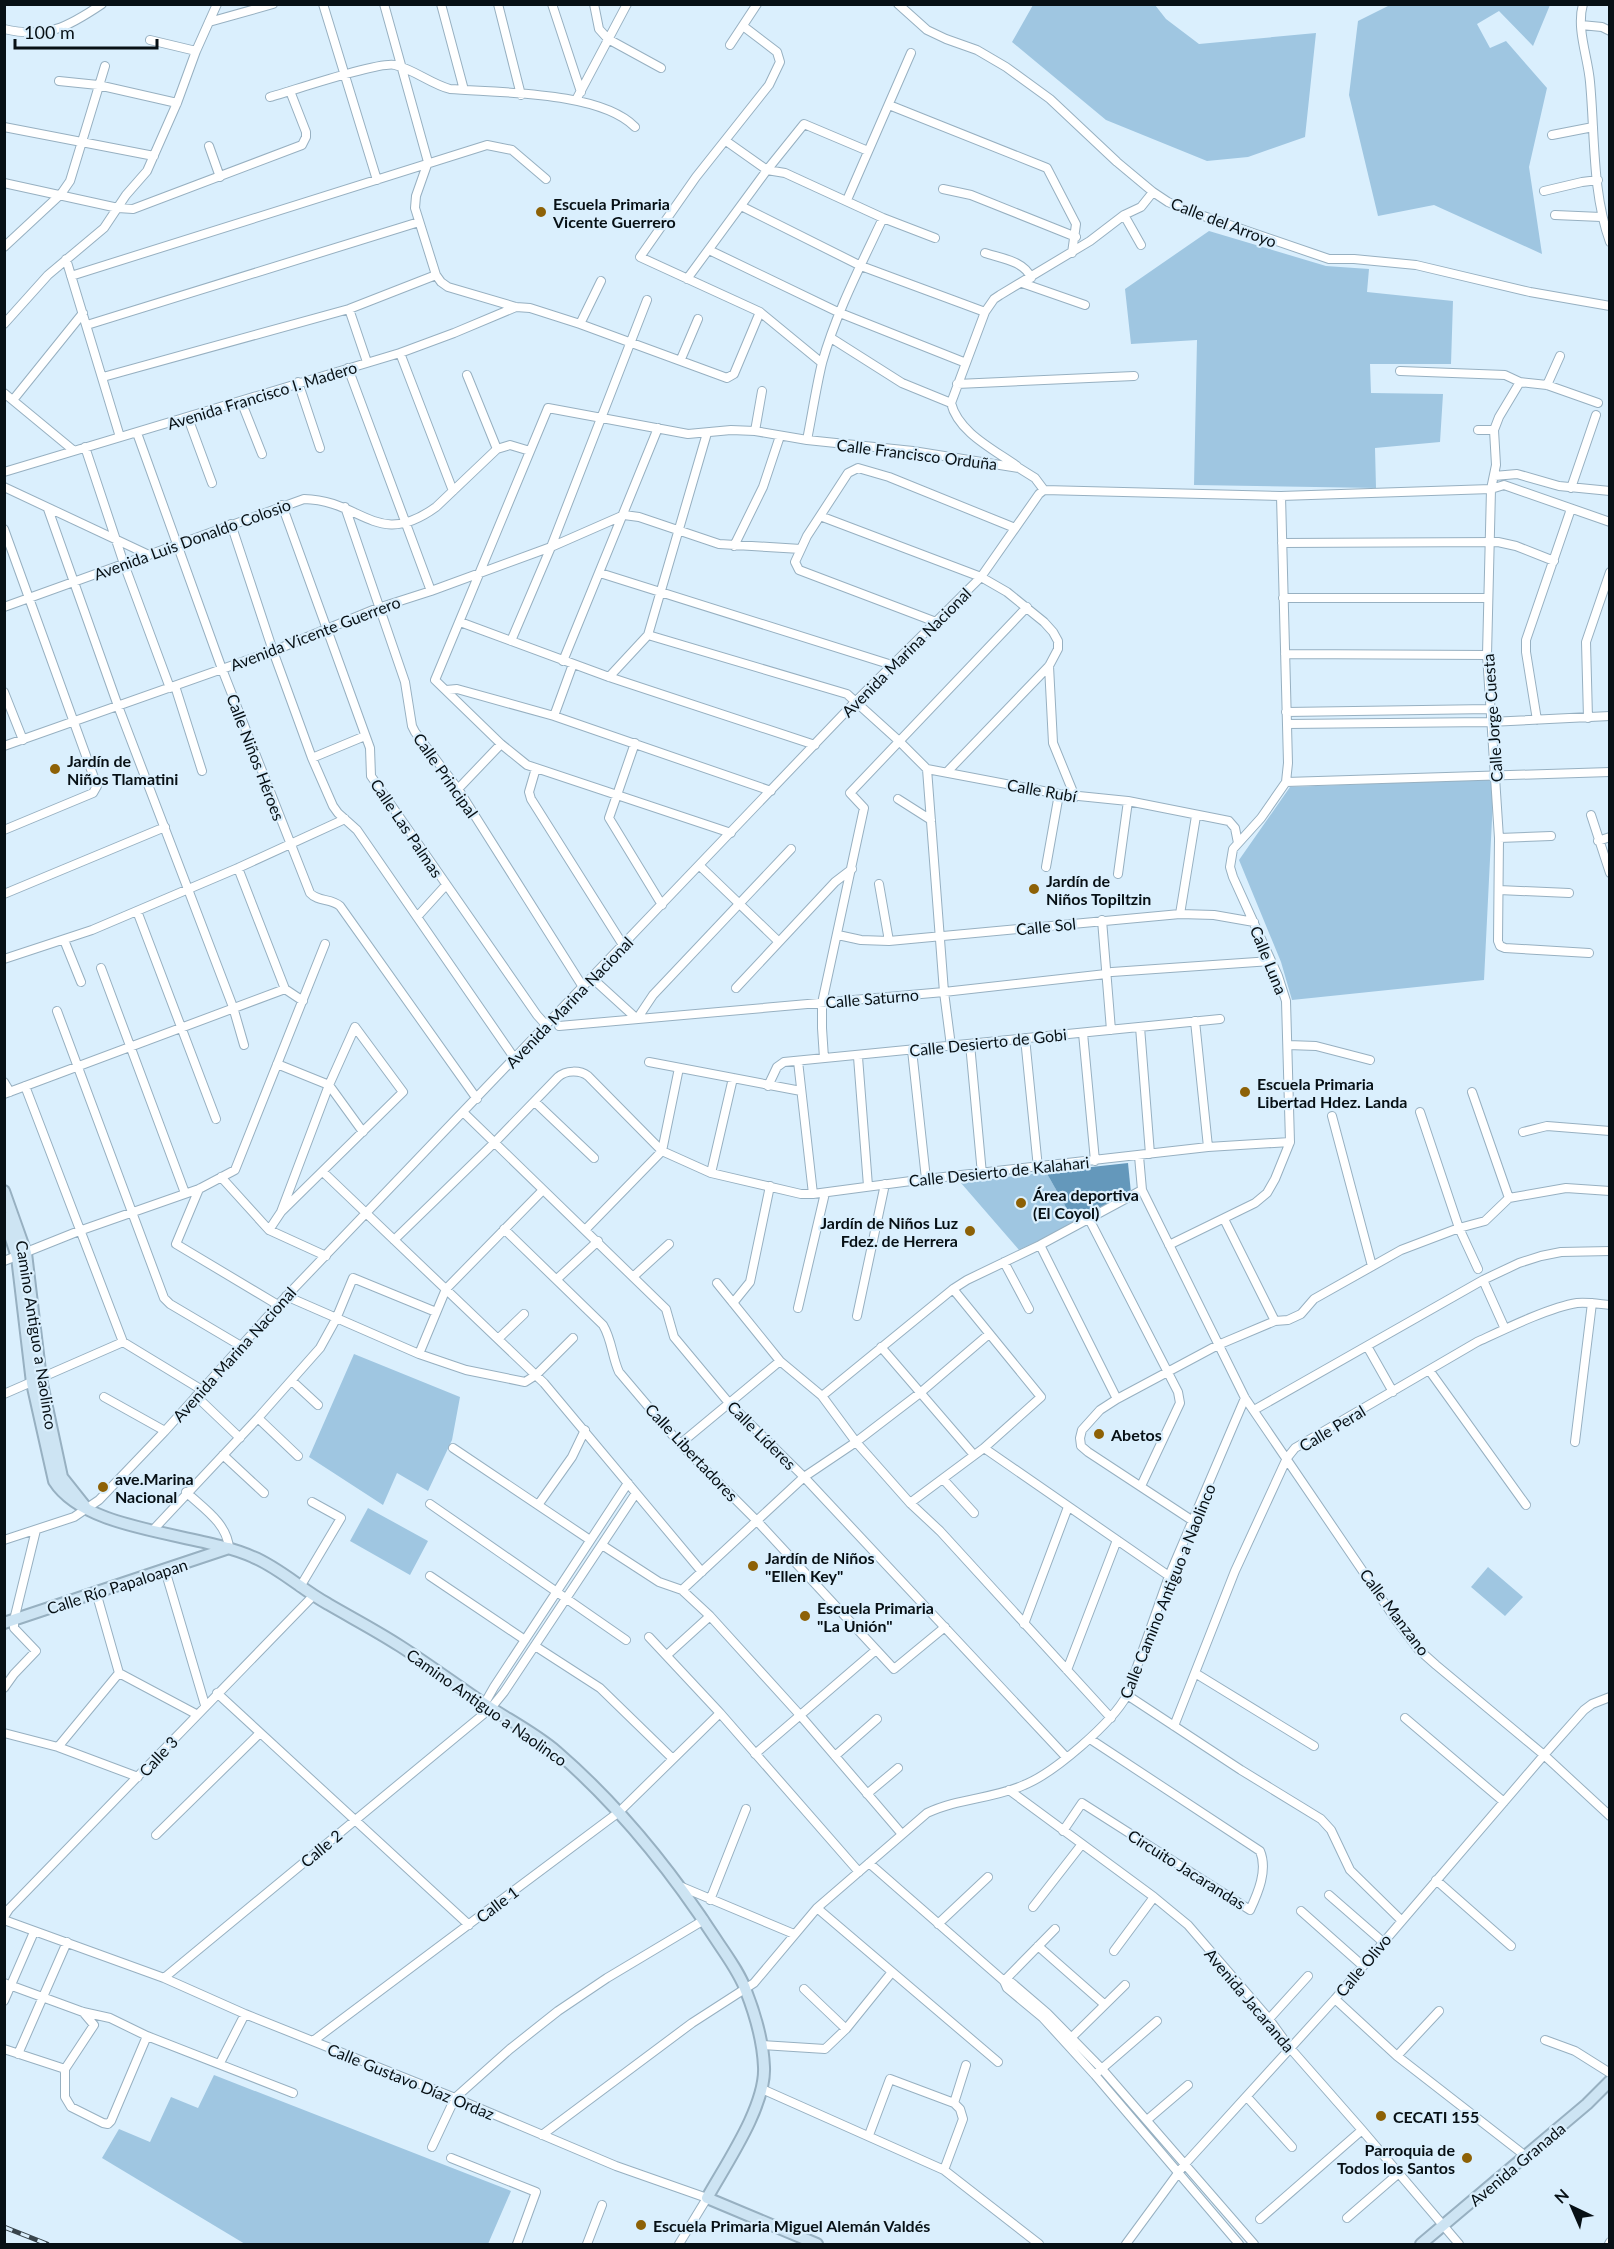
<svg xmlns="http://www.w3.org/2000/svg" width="1614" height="2249" viewBox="0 0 1614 2249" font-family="Lato,sans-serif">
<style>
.green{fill:#9fc6e1}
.water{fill:#6498bb}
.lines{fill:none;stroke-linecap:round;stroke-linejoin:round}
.minor-casing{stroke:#97b0c1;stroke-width:10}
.secondary-casing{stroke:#97b0c1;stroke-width:14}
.minor{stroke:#fff;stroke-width:8}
.secondary{stroke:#cde4f3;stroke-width:10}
.rail-casing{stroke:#39454c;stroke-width:5}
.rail{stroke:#daeffd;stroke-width:3;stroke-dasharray:9;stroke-linecap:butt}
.poi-dot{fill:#8d6106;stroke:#daeffd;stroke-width:2}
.labels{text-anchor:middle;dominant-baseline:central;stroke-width:4.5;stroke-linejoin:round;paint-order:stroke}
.poi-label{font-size:16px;font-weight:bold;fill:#071015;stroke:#daeffd;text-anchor:start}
.street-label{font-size:16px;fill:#071015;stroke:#daeffd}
</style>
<rect width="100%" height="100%" fill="#daeffd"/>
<path class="green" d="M1392 4 1550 5 1533 46 1499 11 1477 24 1490 48 1506 41 1547 88 1529 167 1542 254 1434 205 1378 216 1349 95 1358 21Z
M1033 5H1155L1166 19 1199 44 1316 33 1305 137 1248 157 1207 161 1106 120 1012 42Z
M1209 231 1326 266 1369 269 1367 292 1453 301 1451 364H1370L1371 393 1443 394 1440 442 1375 448 1376 488 1194 485 1197 340 1131 344 1125 289Z
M1494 779 1484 980 1292 1000 1281 962 1239 860 1290 787Z
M1046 1172 1075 1223 1019 1250 961 1183Z
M354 1354 460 1397 452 1440 428 1491 397 1473 383 1505 309 1457Z
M368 1508 428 1541 410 1575 350 1541Z
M1488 1567 1523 1597 1505 1616 1471 1587Z
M214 2075 511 2191 488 2244H245L102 2158 119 2129 150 2142 171 2097 198 2108Z"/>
<path class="water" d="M1128 1163 1131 1193 1075 1223 1046 1172Z"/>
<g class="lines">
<g class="minor-casing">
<path id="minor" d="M323 4 377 180
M384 4 428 162
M441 4 464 90
M498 4 521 95
M552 4 581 92
M594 4 599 29 608 39 661 68
M898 4 927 30 946 39 977 50 1006 67 1050 99 1117 162 1153 192 1168 202 1186 210 1329 259H1354L1416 265 1530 292 1610 306
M1583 4C1576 29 1588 57 1590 82 1595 134 1592 193 1610 242
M209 22 273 4
M1581 25 1602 27 1610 31
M743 26 777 52 780 62 769 85 696 177 640 257 760 312 822 363
M4 29C47 39 68 27 102 4
M150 40 196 51
M730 45 757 4
M59 81 98 85 177 103
M270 97C292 91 379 61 395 65 415 70 431 84 450 89 499 93 600 91 635 127
M576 100 627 4
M889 105 1047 168 1076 224 1072 253
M4 127 154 156
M1552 135 1593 127
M726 141 767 170 785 173 883 218 935 238
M209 146 220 177
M428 162 416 196 415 208 436 275 441 282 448 287 516 307 530 308 580 324 727 378 734 374 760 312
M4 183 118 208 133 209 302 145 306 137V132L290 91
M943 189 971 195 1076 237
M1544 191 1582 182 1598 180
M847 200 911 53
M741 206 861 266 985 312
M1124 215 1141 245
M1555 215 1601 217
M4 247 61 194 70 181 105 66
M709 250 840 313 966 363
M985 253C1000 258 1025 261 1031 278
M66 259 120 437
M71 276 487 145 512 150 546 179
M687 279 767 170 804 124 868 151
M1022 283 1085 305
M349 309 367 362
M4 324 48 275 104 228 126 195 147 171 177 103 196 51 217 4
M580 324 601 281
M87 325 419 222
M831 338 902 383 951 403
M400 353 453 491
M681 359 698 319
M348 368 431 591
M1400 371 1505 375 1520 382 1547 385 1598 403
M467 375 497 449
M103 377 349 309 436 275
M298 382 320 448
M1520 382 1499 417 1494 430 1496 465 1491 489 1487 655 1499 838 1498 941 1500 946 1505 948 1589 953
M957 384 1134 376
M1547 385 1560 356
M4 393 73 450
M13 400 83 313
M241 401 262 454
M188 418 212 483
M1478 430H1494
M755 431 762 391
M137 433 222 669 310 893C318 902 331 898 340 906L477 1099
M807 440C812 415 816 388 822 363 836 313 861 265 883 218
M85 447 124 564 170 688
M1017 466C993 449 958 432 951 403L985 312 994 299 1000 295 1090 241 1124 215 1141 207 1153 192
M4 472 400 353 454 333 516 307
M1494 476 1517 474 1559 486 1610 491
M4 487 149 555
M1571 488 1596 415
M1044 490 1281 496 1491 489 1504 485 1610 522
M1281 496 1288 763 1286 782
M282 505 370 748 371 776 537 1015 546 1025
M345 507 405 682 412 726 415 732 458 789 583 987
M48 509 118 706 233 1007 244 1045
M820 516 981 577 1007 592 1044 622 1053 632 1058 641V649L1049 666 947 772
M231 524 273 651 312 758 333 806 338 813 357 830 515 1059
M4 529 97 786 93 793 4 830
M1282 543 1498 542 1516 546 1554 561
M734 546 763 487 780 436
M600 573 892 665
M1283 598H1487
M4 607 304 499C362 500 377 550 436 507L497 449 510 445 530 451
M460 622 609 677 815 745
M936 622 799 570 795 562 807 536 848 473 858 468 889 477 1015 528
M648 635 847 694 899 741 927 769 1059 794 1128 801 1229 821 1235 828 1238 843
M511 641 551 547 647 300
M1285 654 1487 655
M563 661 658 428
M1049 666 1053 743 1075 797
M609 677 648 635 707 433
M175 686 202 771
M446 690 457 689 554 716 771 791
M4 692 23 740
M1286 712 1490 709
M554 716 573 664
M1588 718 1586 642 1610 572
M1537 720 1526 652V640L1571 509
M1287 724 1490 722 1610 716
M635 743 609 818 662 905
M4 746 273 651 378 608 431 591 551 547 624 515 639 517 719 544 801 549
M312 758 365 736
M536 768 529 792 531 799 623 945
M927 769 944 992 951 1046
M1286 782 1610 772
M458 789 501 744
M898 799 931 820
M1591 815 1610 873
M731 833 527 765 501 744 435 680 548 408 688 434 731 430 755 431 807 440 913 451 1019 468 1035 478 1044 490
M1499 838 1551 836
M1598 841 1610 837
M700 866 779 942
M1046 867 1059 794
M238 868 285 989 303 1001
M1118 874 1128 801
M879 884 889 941
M1499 890 1569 893
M4 894 165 827
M137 911 216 1119
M1180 914 1196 816
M417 917 446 885
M1102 920 1111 1030
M838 935 861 940 889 941 1180 914 1214 915 1254 922
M64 940 81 982
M4 959 92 930 238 868 345 819
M101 968 185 1193
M1112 972 1271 961
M592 978 637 1019
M736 988 835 882 852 869
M57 1011 164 1298 170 1304 241 1346
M637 1019 653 995 791 849
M1195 1021 1208 1147
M559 1026 944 992 1106 974
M1140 1027 1150 1154
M1083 1033 1095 1161
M1025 1038 1038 1168
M970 1044 982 1174
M1288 1045 1316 1046 1370 1060
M912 1050 926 1179
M858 1057 868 1186
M824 1058 822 1028V1003L864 808 850 793 1027 607
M798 1061 813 1194
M649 1062 801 1091
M277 1064 329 1085 363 1132
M4 1082 10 1092
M25 1086 123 1342 202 1390
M768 1086 777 1067 784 1062 1220 1019
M1472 1092 1509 1198
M4 1094 285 989
M535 1102 594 1158
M1420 1112 1459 1228 1478 1269
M464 1113 666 1309 674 1337 729 1403 804 1477 1066 1757
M1332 1116 1372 1266
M1523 1132 1547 1126 1610 1131
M1139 1156 1142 1190 1245 1398 1396 1620 1418 1649 1436 1665 1544 1755 1610 1816
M323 1172 544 1383 702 1572
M711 1173 733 1078
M221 1177 269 1230 326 1256
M199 1189 176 1244 278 1305
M1509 1198 1566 1188 1610 1191
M1089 1219 1178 1392 1180 1403 1141 1486
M1224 1219 1275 1321
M504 1229 603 1325C612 1340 612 1357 619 1372L680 1444 757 1521 894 1669 945 1627
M586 1229 662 1151 679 1068
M269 1230 281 1212 329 1085 355 1027 403 1092 281 1212
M394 1240 495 1142 558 1077C566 1070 580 1070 588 1076L662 1151 711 1173 801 1194H813L926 1179 1208 1147 1290 1142
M1040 1245 1117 1399
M1169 1245 1255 1203 1267 1193 1275 1179 1290 1142 1286 1001 1278 976 1233 877 1230 867 1233 849 1261 818 1286 782
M4 1261 79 1231 199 1189 235 1170 325 944
M1004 1262 1029 1309
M634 1276 669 1244
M557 1279 598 1241
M1483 1280 1505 1329
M717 1283 780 1361 822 1396 856 1442 910 1503 940 1531 1111 1718
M286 1296 419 1354 466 1370 525 1382 536 1375 573 1338
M733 1303 750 1282 770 1186
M798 1308 825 1193
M857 1316 885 1184
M499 1338 524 1314
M1367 1346 1393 1392
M881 1347 974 1455
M419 1354 446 1289 543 1190
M1429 1370 1526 1505
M292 1381 318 1405
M4 1394 123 1342
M196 1396 240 1438
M822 1396 953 1289 967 1280 1040 1245 1142 1190
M104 1397 165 1431
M1254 1410 1483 1280 1519 1263 1541 1256 1561 1252 1610 1251
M258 1418 298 1456
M1575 1442 1592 1303
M680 1444 780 1361
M453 1448 590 1540
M984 1448 1169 1576
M223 1455 264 1493
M943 1479 974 1513
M186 1492C203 1508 227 1523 229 1548
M910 1503 984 1448 1041 1397 953 1289
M430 1504 626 1640
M538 1505 572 1457 585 1430
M1193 1521 1088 1452 1081 1446 1080 1438 1082 1430 1100 1410 1117 1399 1218 1345 1275 1321 1288 1320 1301 1314 1314 1299 1401 1250 1459 1228 1485 1221 1509 1198
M153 1530 258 1418 320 1348 336 1319 353 1278 436 1312
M4 1540 74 1517 99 1500 165 1431 278 1305 856 701 981 577 1039 494 1044 490
M602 1545 659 1582 682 1590 710 1616 799 1714 901 1833
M165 1570 205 1705
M430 1576 525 1640
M300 1587 341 1518 312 1502
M682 1590 804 1477 856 1442 920 1393 989 1334
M96 1592 119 1673 196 1714
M1024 1624 1068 1507
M649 1637 720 1713 859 1872
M535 1646 600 1688 673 1759
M667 1655 710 1616
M1067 1670 1117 1540
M1195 1673 1314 1746
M4 1688 14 1674 36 1651 14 1628V1620L36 1530
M217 1693 469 1925
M1127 1695 1241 1770 1321 1819 1331 1830 1350 1870 1401 1920
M482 1708 494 1687 628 1483
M1405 1718 1504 1802
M1174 1726 1235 1571 1287 1458 1295 1448 1477 1342C1503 1330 1550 1307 1577 1303 1588 1302 1599 1304 1610 1305
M4 1733 58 1747 138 1777
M58 1747 119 1673
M755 1754 876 1650
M835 1756 877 1719
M1009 1790 1154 1897 1188 1925 1269 2019 1290 2048 1362 2130 1459 2244
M867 1794 898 1768
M1063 1831 1082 1803 1250 1910C1258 1893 1268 1870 1260 1851L1090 1739
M156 1835 260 1733
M869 1863 1004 1981 1007 1988 1043 2018 1095 2075 1239 2244
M1436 1880 1511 1946
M682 1887 794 1934
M1329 1895 1383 1942
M710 1900 746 1809
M1033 1907 1082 1844
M817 1908 998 2062
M1301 1911 1363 1966
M4 1917 9 1909 313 1596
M4 1920 164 1978 245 2014 455 2098 616 2166 707 2198 679 2244
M938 1924 988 1877
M1038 1946 1104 2004
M1114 1951 1154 1897
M164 1978 491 1708 504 1692 636 1493
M1004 1981 1012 1983 1047 2013 1102 2069 1254 2244
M1004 1981 1055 1929
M4 1983 83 2012 110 2018 147 2036 293 2093
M804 1989 846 2029
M1335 1999 1397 2056 1527 2157
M4 2001 34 1932
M83 2012 94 2025 65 2069V2097L71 2107 103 2123 108 2124 111 2121 147 2036
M1269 2019 1308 1976
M1069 2040 1125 1985
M1545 2040 1575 2051 1610 2073
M313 2041 619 1812 720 1713
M761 2045 825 2049 846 2029 892 1972
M4 2049 65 2069
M18 2054 67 1942
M1397 2056 1439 2011
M220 2063 245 2014
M1098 2072 1157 2021
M762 2089 944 2170 1039 2244
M1247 2097 1292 2147
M1147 2120 1188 2085
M542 2135 692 2023 754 1983 817 1908 927 1813C958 1798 993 1799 1024 1785 1054 1773 1112 1723 1127 1695L1169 1576 1245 1398
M869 2135 890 2079 954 2103
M432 2147 455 2098 510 2049 558 2011 607 1978 704 1920
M451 2158 536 2192 517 2244
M944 2170 963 2119 960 2109 954 2103 966 2065
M1347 2218 1399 2173
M1260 2219 1362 2130
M587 2244 602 2205
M1126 2244 1184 2165 1335 1999 1544 1755 1584 1710 1592 1704 1610 1697
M1609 2244 1610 2242"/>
</g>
<g class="secondary-casing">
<path id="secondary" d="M4 1191 26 1253 41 1379 62 1477 85 1506
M4 1217 17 1257 32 1383 54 1481C87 1533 198 1532 253 1557 280 1568 302 1590 328 1604 352 1618 377 1631 400 1646 428 1664 455 1684 483 1703 507 1719 535 1733 557 1752 617 1804 672 1872 715 1938 726 1955 740 1973 746 1991 755 2014 763 2042 764 2067 766 2106 726 2164 707 2198L817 2244
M4 1623 229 1548
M1421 2244 1587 2104 1610 2081"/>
</g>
<use href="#minor" class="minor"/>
<use href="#secondary" class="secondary"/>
<g class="rail-casing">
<path id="rail" d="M4 2227 47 2244"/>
</g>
<use href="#rail" class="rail"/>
</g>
<g class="poi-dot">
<circle cx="541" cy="212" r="6"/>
<circle cx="55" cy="769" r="6"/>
<circle cx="1034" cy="889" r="6"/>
<circle cx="1245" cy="1092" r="6"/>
<circle cx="1021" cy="1203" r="6"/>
<circle cx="970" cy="1231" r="6"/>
<circle cx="1099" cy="1434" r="6"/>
<circle cx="103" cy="1487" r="6"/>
<circle cx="753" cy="1566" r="6"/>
<circle cx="805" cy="1616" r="6"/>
<circle cx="1381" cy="2116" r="6"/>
<circle cx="1467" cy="2158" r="6"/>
<circle cx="641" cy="2225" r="6"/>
</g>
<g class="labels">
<g class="poi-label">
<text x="553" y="203">Escuela Primaria<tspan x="553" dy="18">Vicente Guerrero</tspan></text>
<text x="67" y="760">Jardín de<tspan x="67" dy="18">Niños Tlamatini</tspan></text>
<text x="1046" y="880">Jardín de<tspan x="1046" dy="18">Niños Topiltzin</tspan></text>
<text x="1257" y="1083">Escuela Primaria<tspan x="1257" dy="18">Libertad Hdez. Landa</tspan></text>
<text x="1033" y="1194">Área deportiva<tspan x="1033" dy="18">(El Coyol)</tspan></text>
<text x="958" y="1222" text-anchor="end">Jardín de Niños Luz<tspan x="958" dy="18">Fdez. de Herrera</tspan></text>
<text x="1111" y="1434">Abetos</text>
<text x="115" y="1478">ave.Marina<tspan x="115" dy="18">Nacional</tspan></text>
<text x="765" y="1557">Jardín de Niños<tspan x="765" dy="18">"Ellen Key"</tspan></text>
<text x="817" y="1607">Escuela Primaria<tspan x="817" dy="18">"La Unión"</tspan></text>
<text x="1393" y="2116">CECATI 155</text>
<text x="1455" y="2149" text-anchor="end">Parroquia de<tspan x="1455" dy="18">Todos los Santos</tspan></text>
<text x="653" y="2225">Escuela Primaria Miguel Alemán Valdés</text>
</g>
<g class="street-label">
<text transform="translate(1224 222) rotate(21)">Calle del Arroyo</text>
<text transform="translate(262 395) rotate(-17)">Avenida Francisco I. Madero</text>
<text transform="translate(917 454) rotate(7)">Calle Francisco Orduña</text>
<text transform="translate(192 539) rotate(-20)">Avenida Luis Donaldo Colosio</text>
<text transform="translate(315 633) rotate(-21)">Avenida Vicente Guerrero</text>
<text transform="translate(906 652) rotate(-45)">Avenida Marina Nacional</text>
<text transform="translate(1492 718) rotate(-94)">Calle Jorge Cuesta</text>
<text transform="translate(256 757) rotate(69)">Calle Niños Héroes</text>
<text transform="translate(446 775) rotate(55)">Calle Principal</text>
<text transform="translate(1042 790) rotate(10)">Calle Rubí</text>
<text transform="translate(407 828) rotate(56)">Calle Las Palmas</text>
<text transform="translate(1046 926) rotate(-6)">Calle Sol</text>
<text transform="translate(1269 960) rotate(68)">Calle Luna</text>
<text transform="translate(872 998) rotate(-5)">Calle Saturno</text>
<text transform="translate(569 1002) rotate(-46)">Avenida Marina Nacional</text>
<text transform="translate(988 1042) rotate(-6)">Calle Desierto de Gobi</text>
<text transform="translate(999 1171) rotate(-6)">Calle Desierto de Kalahari</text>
<text transform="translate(37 1335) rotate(81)">Camino Antiguo a Naolinco</text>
<text transform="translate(234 1354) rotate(-48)">Avenida Marina Nacional</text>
<text transform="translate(1332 1428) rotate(-31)">Calle Peral</text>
<text transform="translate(762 1435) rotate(45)">Calle Líderes</text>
<text transform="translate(692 1452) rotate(47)">Calle Libertadores</text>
<text transform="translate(117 1586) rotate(-18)">Calle Río Papaloapan</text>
<text transform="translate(1167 1591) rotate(-68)">Calle Camino Antiguo a Naolinco</text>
<text transform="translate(1395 1612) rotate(53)">Calle Manzano</text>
<text transform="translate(487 1707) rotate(35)">Camino Antiguo a Naolinco</text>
<text transform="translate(158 1756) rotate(-47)">Calle 3</text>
<text transform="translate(321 1848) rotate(-40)">Calle 2</text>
<text transform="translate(1187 1869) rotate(32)">Circuito Jacarandas</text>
<text transform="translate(497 1904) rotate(-37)">Calle 1</text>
<text transform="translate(1363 1965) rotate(-50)">Calle Olivo</text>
<text transform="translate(1250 2000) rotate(50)">Avenida Jacaranda</text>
<text transform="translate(411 2081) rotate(22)">Calle Gustavo Díaz Ordaz</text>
<text transform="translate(1517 2164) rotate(-40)">Avenida Granada</text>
</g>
</g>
<rect width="1614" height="2249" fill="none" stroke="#071015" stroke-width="12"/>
<g transform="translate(1572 2207) rotate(316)" stroke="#daeffd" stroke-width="4.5" paint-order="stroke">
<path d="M0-4.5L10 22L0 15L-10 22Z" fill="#071015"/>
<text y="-9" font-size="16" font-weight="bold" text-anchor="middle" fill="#071015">N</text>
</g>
<path d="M15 39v9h142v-9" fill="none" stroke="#071015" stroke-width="3"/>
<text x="24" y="39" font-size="18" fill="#071015" stroke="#daeffd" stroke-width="4.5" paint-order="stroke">100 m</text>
</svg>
